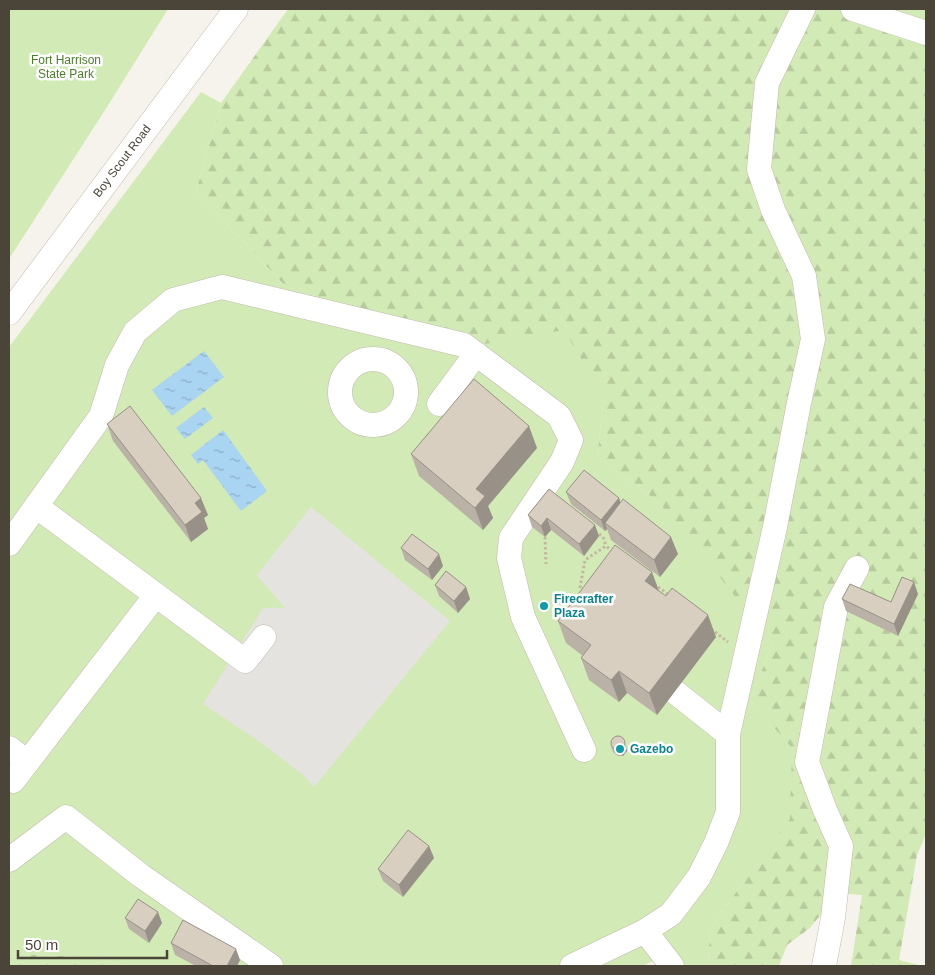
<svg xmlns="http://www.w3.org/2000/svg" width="935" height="975" viewBox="0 0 935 975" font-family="Arial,sans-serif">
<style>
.forest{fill:url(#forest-firs)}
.park{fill:#d2eab5}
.parking{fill:#e5e3e0}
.water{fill:url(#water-ripples)}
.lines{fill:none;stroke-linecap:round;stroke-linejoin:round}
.minor-casing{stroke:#c2bbae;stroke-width:25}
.path{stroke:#c4b79f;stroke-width:3;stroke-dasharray:2.5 2.5;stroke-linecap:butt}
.minor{stroke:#fff;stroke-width:24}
.wall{fill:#bab2a6}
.shaded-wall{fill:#979187}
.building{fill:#d8cfc1;stroke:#979187}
.culture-dot{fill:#0f9aa8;stroke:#fff;stroke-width:2}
.labels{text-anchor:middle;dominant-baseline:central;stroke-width:5;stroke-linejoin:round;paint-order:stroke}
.park-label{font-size:12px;fill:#4a7f2a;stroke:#fff}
.street-label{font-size:12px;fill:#4b4439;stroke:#fff}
.culture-label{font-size:12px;font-weight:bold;fill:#0d838f;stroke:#fff;text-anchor:start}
</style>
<defs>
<pattern id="forest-firs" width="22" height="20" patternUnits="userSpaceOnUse" patternTransform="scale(1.25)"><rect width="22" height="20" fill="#d2eab5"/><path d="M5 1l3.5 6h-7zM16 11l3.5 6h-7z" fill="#b6ca9c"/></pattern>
<pattern id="water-ripples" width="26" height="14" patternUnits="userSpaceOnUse" patternTransform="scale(1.25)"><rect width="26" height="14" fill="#a9d4f2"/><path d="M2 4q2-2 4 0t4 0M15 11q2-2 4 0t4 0" fill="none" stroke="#8caec5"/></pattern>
</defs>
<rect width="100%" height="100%" fill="#f6f3ec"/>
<path class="forest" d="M288 9H926V834L917 855 899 960 923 966H851L862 895 838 893 810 928 787 945 779 966H708L710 930 743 882 792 749 750 700 772 644 658 502 597 456 604 397 478 345 375 317 285 286 196 191 221 103Z
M9 953 95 958 128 966H9Z"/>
<path class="park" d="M9 9H168L107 107 9 259Z
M201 92 221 103 196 191 285 286 375 317 478 345 564 330 604 397 597 456 658 502 705 558 772 644 750 700 792 748 790 819 743 882 710 930 708 966H682L658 959 642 966H128L95 958 9 953V347Z"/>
<path class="parking" d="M311 507 450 621 314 787 303 775 260 742 203 704 263 608H285L257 575Z"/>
<path class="water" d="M204 351 224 377 172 416 152 390Z
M204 407 213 418 185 439 176 428Z
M223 430 267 491 241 511 203 460 198 464 191 455Z"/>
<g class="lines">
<g class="minor-casing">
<path id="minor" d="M853 9 926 33
M9 313 236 9
M340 392a33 33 0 1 1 66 0a33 33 0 1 1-66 0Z
M439 404 476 354
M36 506 245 661 264 637
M9 544 101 416 117 365 135 332 173 300 222 287 464 345 559 416 571 440 562 462 511 538 509 558 523 617 584 750
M728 734 775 527 799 403 813 339 804 276 773 210 759 169 767 83 803 9
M9 748 27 762
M9 778 13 781 156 595
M9 860 66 817 140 875 271 966
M645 931 672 966
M572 966 645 931 671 914 699 877 716 843 728 812V734L675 692
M824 966 833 918 841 846 825 810 807 762 836 607 857 568"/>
</g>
<path class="path" d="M595 531 603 537 606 546
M545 537 546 564
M654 584 669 595
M580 588 585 560 606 546 614 552
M711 629 728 642"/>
<use href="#minor" class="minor"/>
</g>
<path class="wall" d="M107 424 208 515 204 518 208 529 191 542 113 441Z
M537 448 488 506 493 518 483 530 419 476 411 454Z
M549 489 599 536 584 556 551 530 545 537 532 527 528 515Z
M566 492 619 498 620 503 678 554 660 577 611 540 607 529 605 531 571 504Z
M401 548 443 566 432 580 405 560Z
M435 585 466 587 470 599 458 613 439 596Z
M658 590 716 637 657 715 627 693 619 702 589 680 581 658 583 656 566 643 558 621Z
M918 594 898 636 846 611 842 599 891 602Z
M611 746H626L627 751 623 756H618L613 752Z
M429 846 434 858 403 897 383 881 378 869Z
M125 918 162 923 149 943 129 929Z
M171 943 240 960 237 966H196L175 955Z"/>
<path class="shaded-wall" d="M529 426 537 448 488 506 493 518 483 530 475 508 476 489Z
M201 498 208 515 204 518 208 529 191 542 185 525 195 503Z
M619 498 623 510 605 523 607 529 605 531 601 520Z
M547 518 551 530 545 537 541 526Z
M595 525 599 536 584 556 579 544Z
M671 537 678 554 660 577 654 560Z
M439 554 443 566 432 580 428 569Z
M652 572 660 594 645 581Z
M914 582 918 594 898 636 894 624Z
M466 587 470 599 458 613 454 601Z
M708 615 716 637 657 715 649 693Z
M619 671 627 693 619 702 611 680Z
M624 740 627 751 623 756 620 750Z
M429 846 434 858 403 897 399 885Z
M158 912 162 923 149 943 145 931Z
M236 949 240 960 237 966H227Z"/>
<path class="building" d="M474 379 529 426 476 489 485 496 475 508 411 454Z
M130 406 201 498 195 503 202 512 185 525 107 424Z
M584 470 619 498 601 520 566 492Z
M549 489 595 525 579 544 547 518 541 526 528 515Z
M623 499 671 537 654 560 605 523Z
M412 534 439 554 428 569 401 548Z
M615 545 652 572 645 581 666 596 672 588 708 615 649 693 619 671 611 680 581 658 591 645 558 621Z
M446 571 466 587 454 601 435 585Z
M902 577 914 582 894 624 842 599 850 584 891 602Z
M611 743a7 7 0 1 1 14 0a7 7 0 1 1-14 0Z
M408 830 429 846 399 885 378 869Z
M138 899 158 912 145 931 125 918Z
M183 920 236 949 227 966H213L171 943Z"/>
<g class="culture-dot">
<circle cx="544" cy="606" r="5"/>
<circle cx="620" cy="749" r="5"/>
</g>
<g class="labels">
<g class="park-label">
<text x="66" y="60">Fort Harrison<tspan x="66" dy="14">State Park</tspan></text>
</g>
<g class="street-label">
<text transform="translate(122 161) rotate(-53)">Boy Scout Road</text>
</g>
<g class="culture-label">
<text x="554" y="599">Firecrafter<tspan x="554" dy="14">Plaza</tspan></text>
<text x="630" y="749">Gazebo</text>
</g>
</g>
<rect width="935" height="975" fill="none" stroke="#4b4439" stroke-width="20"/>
<path d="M18 950v8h149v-8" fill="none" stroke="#4b4439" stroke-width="2.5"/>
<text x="25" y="950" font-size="15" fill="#4b4439" stroke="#ffffff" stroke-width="4" paint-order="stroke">50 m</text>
</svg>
